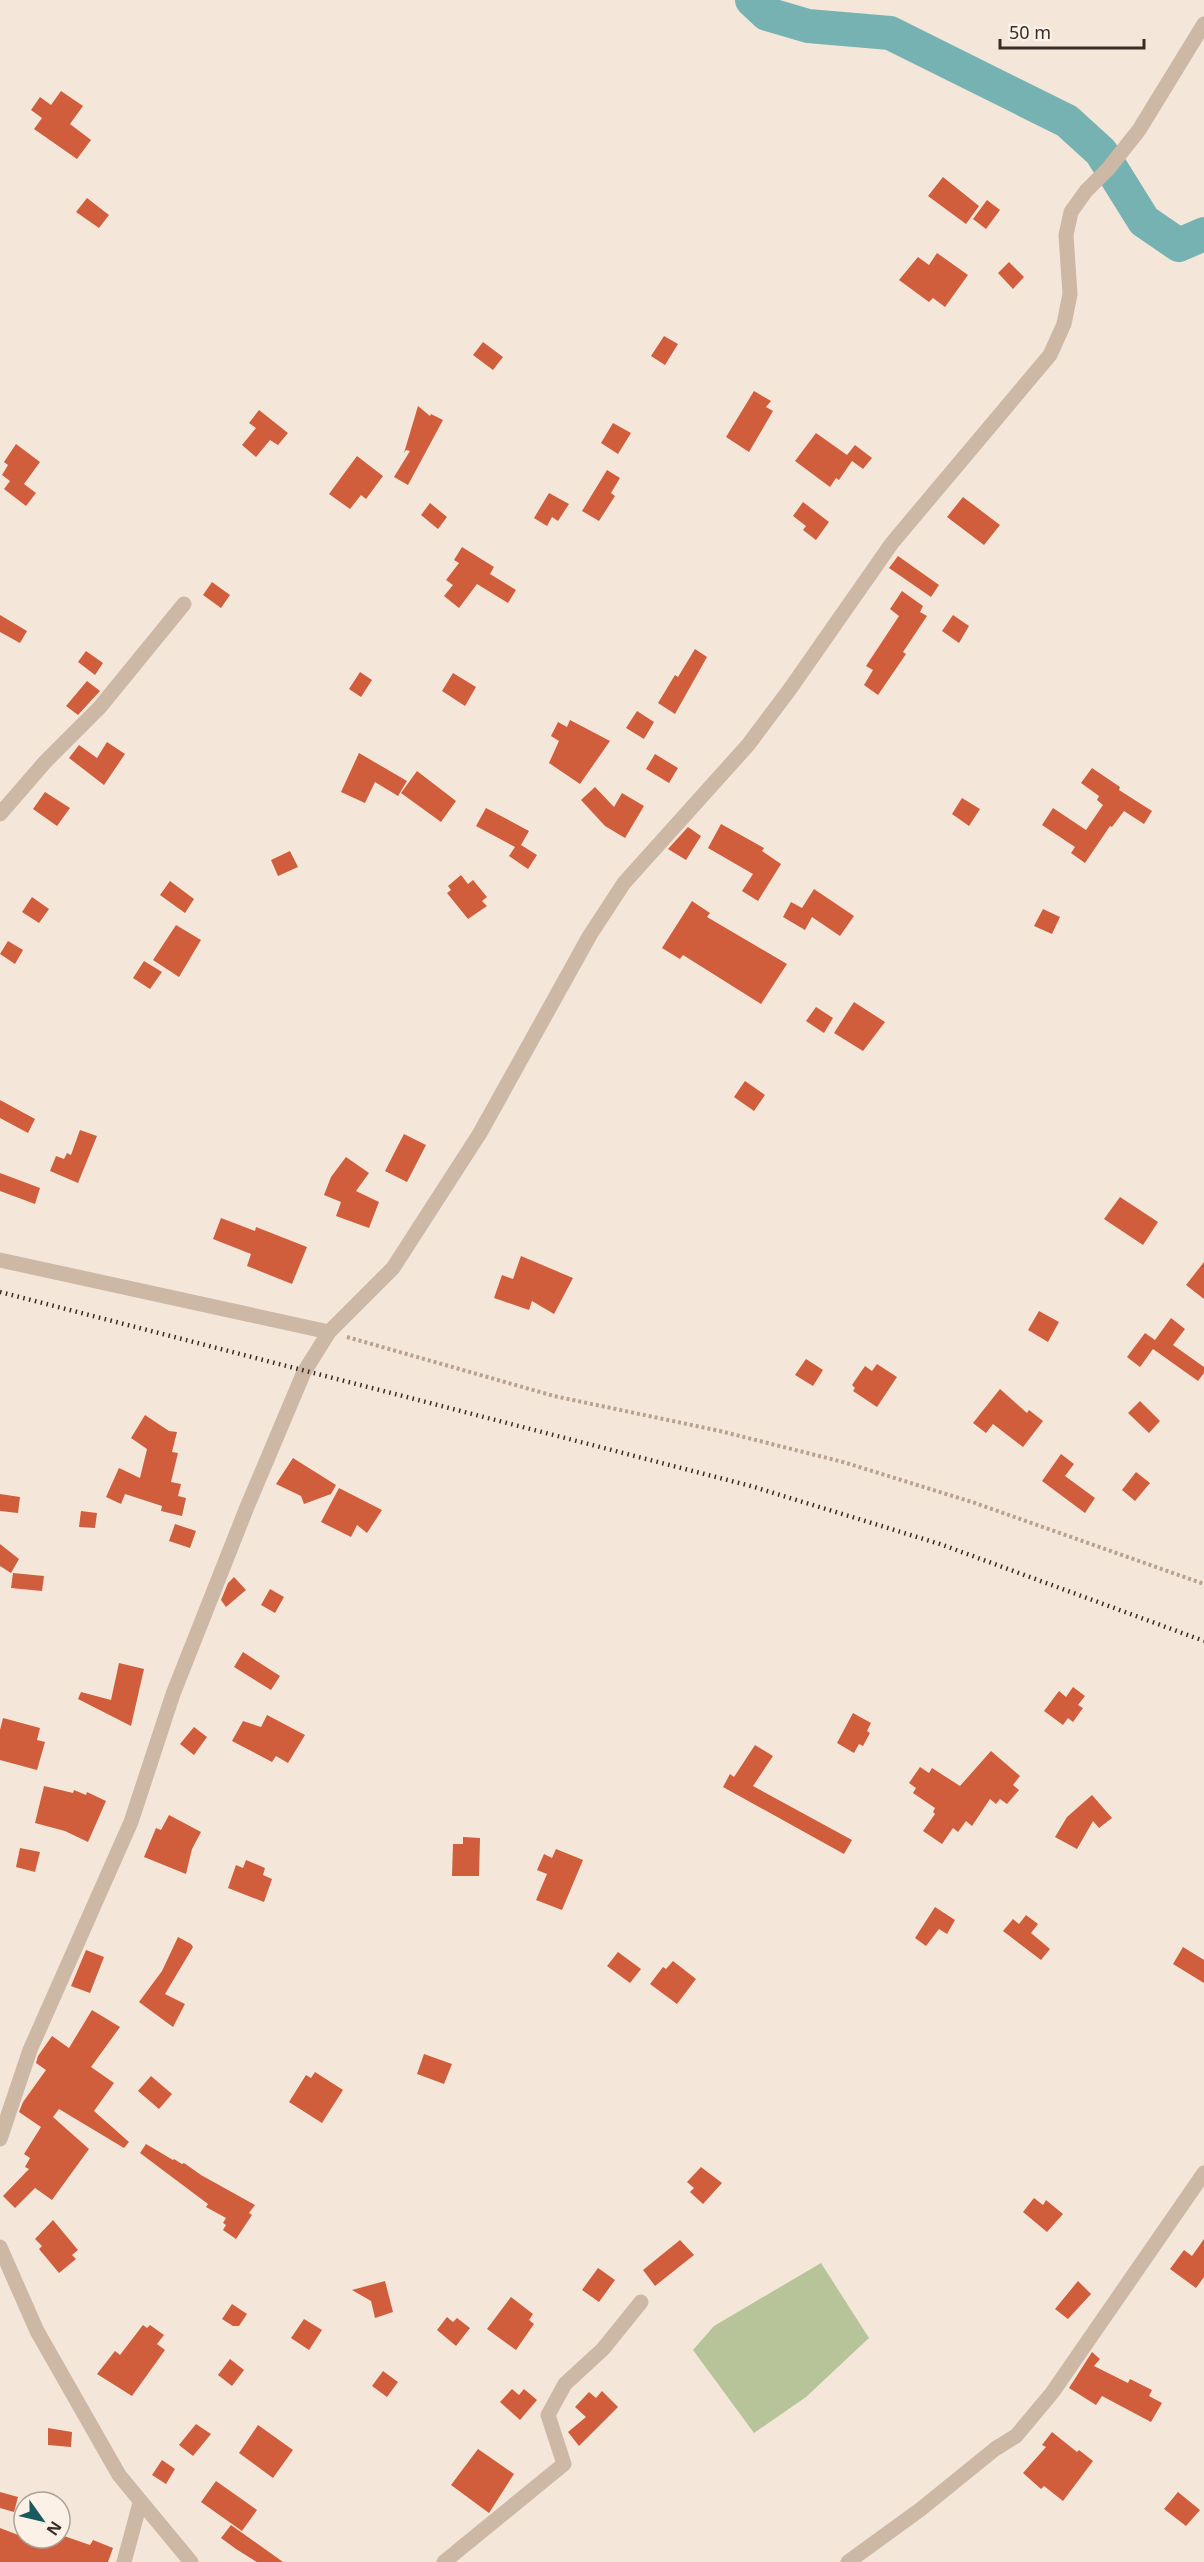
<svg xmlns="http://www.w3.org/2000/svg" width="1204" height="2562" viewBox="0 0 1204 2562" font-family="'Noto Sans',sans-serif">
<style>
.green{fill:#b7c499}
.lines{fill:none;stroke-linecap:round;stroke-linejoin:round}
.river{stroke:#77b2b3;stroke-width:34}
.building{fill:#d05d3c}
.path{stroke:#b9a08f;stroke-width:4;stroke-dasharray:3 3;stroke-linecap:butt}
.minor{stroke:#cdb7a5;stroke-width:15}
.rail{stroke:#382c27;stroke-width:4.5;stroke-dasharray:1.5 4.5;stroke-linecap:butt}
</style>
<rect width="100%" height="100%" fill="#f4e7da"/>
<path class="green" d="M821 2263 869 2338 806 2397 754 2433 693 2350 714 2326Z"/>
<g class="lines">
<path class="river" d="M752 0 767 14 808 26 890 33 1067 121 1101 152 1144 221 1179 245 1204 234"/>
</g>
<path class="building" d="M61 91 83 106 70 124 91 140 77 159 34 129 42 118 31 110 40 97 51 105Z
M943 177 979 206 966 224 928 196Z
M87 198 109 215 99 228 76 212Z
M987 200 1000 210 986 229 973 219Z
M937 253 968 275 945 307 933 298 929 302 899 280 918 257 929 265Z
M1009 262 1024 277 1013 289 998 273Z
M664 336 678 344 665 365 651 356Z
M483 342 503 357 493 370 473 355Z
M754 391 771 401 766 407 773 411 749 452 726 437Z
M418 406 430 416 431 414 443 420 408 485 394 477 410 451 406 450 404 453Z
M259 410 288 433 278 445 270 440 256 457 242 445 256 428 249 423Z
M613 423 631 433 618 454 601 443Z
M816 433 847 455 855 445 872 458 863 469 852 461 839 480 836 478 830 487 795 461Z
M16 444 40 462 24 484 36 493 26 506 4 489 10 481 2 475 8 465 4 462Z
M357 456 383 476 366 499 361 495 350 509 329 494Z
M607 470 620 478 611 493 615 496 599 521 582 511Z
M549 493 569 504 558 521 552 517 547 526 534 518Z
M963 497 1000 525 984 545 947 517Z
M803 502 829 522 816 540 803 530 806 526 793 516Z
M430 503 447 517 438 529 421 515Z
M462 547 494 567 490 574 516 590 508 603 477 584 459 608 444 596 453 585 446 580 459 563 454 560Z
M898 556 939 585 931 597 889 568Z
M212 582 230 595 221 608 203 595Z
M902 591 923 606 920 612 927 616 903 652 906 654 878 695 864 685 873 670 866 666 899 616 890 609Z
M0 615 27 631 20 643 0 632Z
M953 615 969 626 959 643 942 631Z
M695 649 707 657 675 714 658 703 675 675 678 677Z
M86 651 103 663 95 675 78 662Z
M360 672 372 680 361 697 349 689Z
M453 673 476 687 465 706 442 691Z
M87 681 100 691 78 715 66 706Z
M637 711 654 722 644 739 626 728Z
M570 720 610 741 580 784 549 763 559 741 551 736 558 722 567 727Z
M107 742 125 754 104 785 69 758 79 745 97 758Z
M359 753 407 781 398 796 375 782 365 803 341 792Z
M655 754 678 768 669 783 646 769Z
M1092 768 1120 787 1119 790 1152 811 1144 824 1124 811 1112 827 1110 826 1085 863 1071 853 1075 847 1042 825 1053 808 1086 830 1103 805 1097 800 1099 796 1081 783Z
M417 771 456 801 441 822 401 793Z
M595 787 614 807 622 793 644 806 625 838 605 826 581 800Z
M45 792 70 808 57 826 33 809Z
M962 798 980 809 969 826 952 814Z
M486 808 529 831 521 845 537 855 528 869 509 856 515 847 476 826Z
M721 824 764 848 762 851 781 864 758 901 742 891 753 874 708 848Z
M688 827 701 836 686 860 668 849Z
M290 851 298 867 278 876 271 860Z
M461 875 468 884 473 880 487 897 482 901 487 906 468 919 447 893 451 890 448 886Z
M170 881 194 899 185 913 160 895Z
M814 889 854 916 840 936 812 917 805 930 783 917 791 902 802 908Z
M32 897 49 909 39 923 22 912Z
M692 901 710 913 707 917 787 964 761 1004 683 955 680 959 662 948Z
M1043 909 1060 917 1052 934 1034 926Z
M176 925 201 940 179 977 153 960Z
M8 941 23 950 15 964 0 954Z
M144 961 162 972 150 989 133 978Z
M854 1002 885 1022 863 1051 834 1033Z
M816 1007 833 1018 824 1033 806 1021Z
M745 1081 765 1095 754 1111 734 1097Z
M0 1100 35 1119 28 1133 0 1118Z
M80 1130 97 1136 78 1183 50 1171 56 1156 64 1159 67 1153 71 1155Z
M404 1134 426 1145 407 1182 385 1171Z
M346 1157 369 1173 356 1191 379 1202 369 1228 336 1216 341 1202 324 1195 331 1177Z
M0 1173 40 1188 35 1204 0 1191Z
M1120 1197 1158 1222 1143 1245 1104 1219Z
M221 1218 255 1231 256 1227 307 1247 292 1284 247 1266 251 1254 213 1239Z
M521 1256 573 1278 554 1314 532 1301 529 1310 494 1298 502 1275 513 1279Z
M1204 1262V1299L1186 1285Z
M1039 1311 1059 1322 1048 1342 1028 1330Z
M1171 1318 1185 1329 1173 1345 1204 1367V1373L1198 1381 1153 1349 1140 1367 1127 1357 1145 1333 1155 1340Z
M806 1359 823 1370 813 1386 795 1375Z
M877 1364 897 1377 877 1407 853 1391 855 1388 852 1385 865 1366 872 1371Z
M1000 1389 1027 1413 1029 1410 1043 1421 1023 1447 993 1424 986 1433 973 1423Z
M1140 1401 1160 1421 1149 1433 1128 1413Z
M145 1415 169 1431 177 1432 172 1452 178 1453 171 1482 181 1484 178 1496 186 1498 182 1516 161 1511 162 1506 125 1494 121 1504 106 1497 119 1468 140 1478 147 1449 131 1438Z
M1061 1454 1074 1464 1065 1476 1095 1498 1085 1513 1042 1481Z
M293 1458 336 1485 331 1494 304 1504 301 1496 276 1484Z
M1136 1472 1150 1483 1135 1501 1122 1490Z
M339 1488 382 1510 367 1533 357 1525 351 1537 321 1522Z
M0 1494 20 1497 18 1513 0 1511Z
M81 1511 97 1513 95 1528 79 1527Z
M175 1524 196 1531 190 1548 169 1541Z
M0 1544 19 1559 11 1573 0 1566Z
M13 1573 44 1576 42 1591 11 1588Z
M234 1577 246 1590 226 1607 221 1600 228 1583Z
M270 1589 284 1597 275 1613 261 1605Z
M243 1652 280 1676 271 1690 234 1667Z
M119 1663 144 1669 131 1726 78 1699 81 1692 111 1700Z
M1073 1687 1085 1696 1078 1705 1083 1708 1073 1722 1068 1718 1063 1725 1044 1711 1059 1691 1066 1697Z
M853 1713 871 1723 867 1731 870 1733 863 1746 859 1744 854 1753 837 1743Z
M267 1715 305 1735 288 1763 276 1756 272 1762 232 1741 243 1721 261 1727Z
M3 1718 40 1728 37 1740 45 1742 37 1770 0 1760V1730Z
M194 1727 207 1737 194 1755 180 1744Z
M755 1745 773 1756 753 1786 852 1840 844 1854 723 1787 730 1774 734 1777Z
M991 1751 1020 1776 1013 1785 1019 1790 1007 1804 1000 1799 996 1804 990 1799 972 1826 966 1821 958 1832 953 1828 942 1844 923 1831 935 1814 933 1812 935 1808 913 1793 916 1788 909 1783 920 1767 929 1773 932 1768 960 1786Z
M44 1786 73 1793 74 1790 86 1795 87 1792 106 1801 88 1842 65 1831 35 1823Z
M1092 1795 1112 1818 1099 1828 1093 1821 1077 1849 1055 1837 1067 1817Z
M169 1815 201 1832 192 1849 186 1874 144 1857 156 1828 161 1830Z
M463 1837 480 1838 479 1876H452L453 1844H463Z
M20 1848 40 1852 35 1872 16 1867Z
M556 1849 583 1860 562 1910 536 1900 547 1874 537 1870 544 1854 552 1858Z
M246 1860 265 1868 263 1875 272 1879 264 1902 228 1888 236 1865 243 1868Z
M935 1907 955 1920 947 1934 939 1929 926 1946 915 1938Z
M1026 1915 1038 1924 1031 1933 1050 1949 1041 1960 1003 1931 1013 1919 1019 1924Z
M178 1937 191 1944 193 1947 165 1994 185 2004 173 2027 139 2002 162 1971Z
M1183 1947 1204 1960V1983L1173 1964Z
M86 1950 104 1957 90 1993 71 1986Z
M618 1952 641 1969 630 1983 607 1966Z
M673 1961 696 1979 677 2004 650 1984 663 1967 666 1969Z
M92 2010 120 2027 91 2067 114 2083 94 2111 129 2142 124 2148 59 2109 53 2117 89 2149 52 2200 35 2188 15 2208 3 2196 29 2169 25 2167 30 2158 24 2154 41 2127 19 2112 23 2102 46 2070 36 2063 38 2056 52 2036 69 2048Z
M424 2054 452 2064 444 2084 417 2074Z
M315 2072 343 2090 322 2123 289 2102 306 2075 311 2078Z
M151 2076 172 2094 159 2109 138 2091Z
M146 2144 173 2160 174 2159 182 2164 184 2163 201 2175 255 2205 249 2213 252 2215 236 2239 223 2230 226 2225 223 2223 226 2218 206 2207 208 2204 140 2153Z
M701 2167 722 2183 703 2204 690 2192 694 2188 687 2182Z
M1034 2198 1043 2205 1046 2200 1063 2214 1047 2232 1023 2212Z
M53 2220 78 2250 72 2255 76 2259 59 2273 39 2249 42 2246 35 2239Z
M1204 2239V2277L1196 2288 1170 2269 1184 2250 1192 2256Z
M680 2240 694 2255 655 2286 643 2270Z
M598 2268 615 2280 599 2302 582 2290Z
M385 2281 393 2312 375 2318 371 2301 352 2290Z
M1078 2281 1091 2294 1068 2319 1055 2309Z
M511 2297 533 2314 529 2320 534 2324 516 2350 487 2329Z
M232 2304 247 2314 239 2326H233L222 2319Z
M447 2317 453 2322 457 2318 470 2328 456 2346 437 2330Z
M304 2319 322 2330 309 2350 291 2338Z
M143 2325 147 2328 150 2325 164 2335 157 2344 165 2350 132 2396 97 2374 115 2351 120 2355Z
M1092 2352 1100 2359 1094 2366 1128 2383 1130 2379 1152 2390 1149 2396 1162 2403 1151 2422 1102 2396 1096 2405 1069 2388Z
M230 2359 244 2370 232 2386 218 2375Z
M383 2371 398 2382 387 2397 372 2386Z
M512 2389 519 2395 524 2389 537 2400 520 2420 500 2402Z
M602 2391 618 2407 579 2446 568 2432 586 2417 575 2407 589 2392 596 2398Z
M196 2424 211 2434 193 2456 179 2445Z
M258 2425 293 2450 273 2478 239 2453Z
M48 2428 72 2432 71 2447 48 2445Z
M1052 2432 1077 2452 1079 2450 1093 2461 1063 2501 1044 2486 1041 2489 1023 2473 1046 2447 1042 2445Z
M478 2449 514 2474 489 2513 451 2485Z
M162 2460 175 2469 166 2484 152 2475Z
M216 2481 257 2510 242 2531 201 2502Z
M0 2492 18 2497 14 2512 0 2508Z
M1178 2492 1200 2510 1186 2526 1164 2509Z
M231 2525 283 2562H257L236 2549 221 2538Z
M0 2528 47 2546 49 2539 58 2543 61 2535 90 2545 93 2540 113 2548 108 2562H0Z"/>
<g class="lines">
<path class="path" d="M347 1337 554 1396 720 1431 843 1462 972 1502 1204 1584"/>
<path class="minor" d="M0 814 45 762 100 707 184 604
M0 1260 329 1332
M0 2139 30 2050 131 1822 173 1694 247 1507 304 1372 329 1332 393 1268 480 1133 590 935 624 883 748 745 790 689 892 543 1050 355 1064 324 1070 294 1066 235 1071 212 1086 191 1108 169 1139 130 1204 24
M0 2247 37 2331 119 2475 191 2562
M124 2562 140 2503
M444 2562 564 2464 548 2415 565 2384 603 2349 641 2302
M848 2562 921 2509 995 2449 1016 2436 1052 2393 1204 2173"/>
<path class="rail" d="M0 1292 751 1486 940 1544 1204 1641"/>
</g>
<g transform="translate(42 2520) rotate(124)"><circle r="28" fill="#fbf1e7" stroke="#ada29a" stroke-width="1.5"/>
<path d="M0-4.5L10 22L0 15L-10 22Z" fill="#195a5d"/>
<text y="-9" font-size="16" font-weight="bold" text-anchor="middle" fill="#382c27">N</text>
</g>
<path d="M1000 39v9h144v-9" fill="none" stroke="#382c27" stroke-width="3"/>
<text x="1009" y="39" font-size="18" fill="#382c27" stroke="#fbf1e7" stroke-width="4.5" paint-order="stroke">50 m</text>
</svg>
